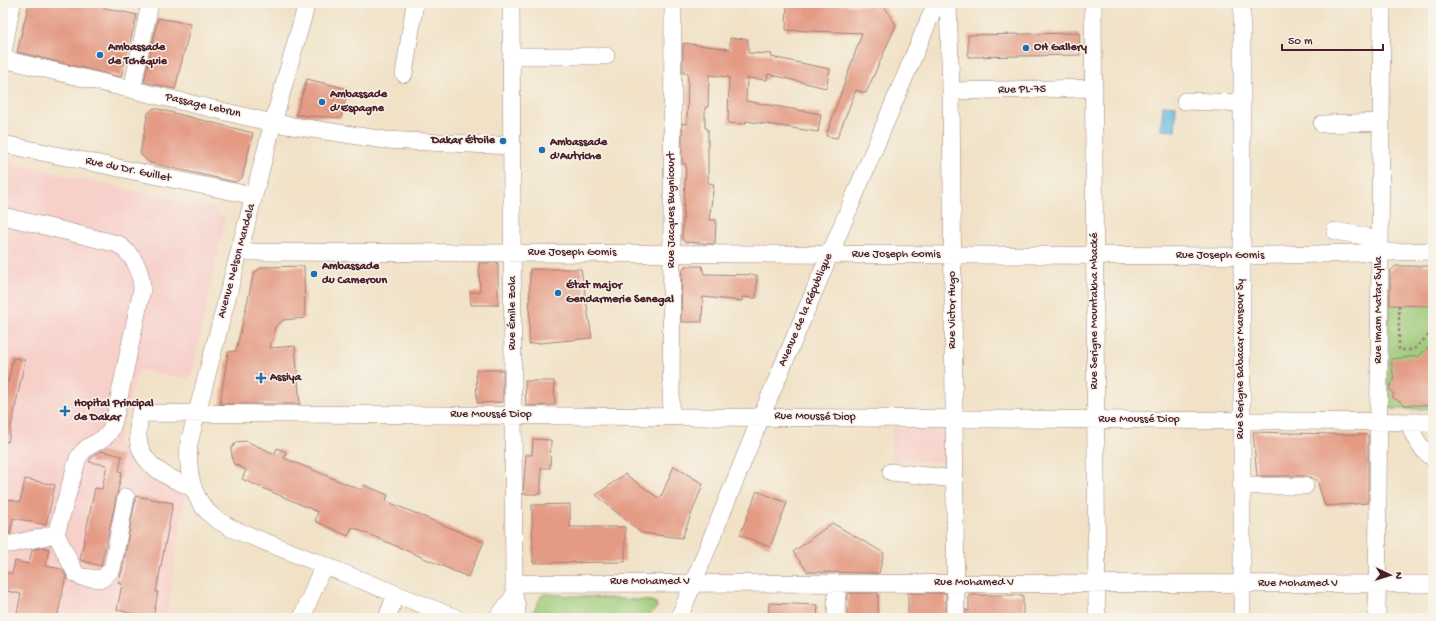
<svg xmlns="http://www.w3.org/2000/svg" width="1436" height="621" viewBox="0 0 1436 621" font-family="'Gochi Hand',sans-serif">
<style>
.built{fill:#f7d0ca}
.green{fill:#9dcb7a;stroke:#747552}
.water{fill:#66bbe2;stroke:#586d86}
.building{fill:#e49a83}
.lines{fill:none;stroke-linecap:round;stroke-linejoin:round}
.minor-casing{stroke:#9e8079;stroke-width:18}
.path{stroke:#9e8079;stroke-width:2.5;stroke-dasharray:3 3;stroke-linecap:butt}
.minor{stroke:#fff;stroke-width:17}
.poi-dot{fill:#1f6fb2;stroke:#f7f3e8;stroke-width:1.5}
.labels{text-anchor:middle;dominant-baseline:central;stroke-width:3;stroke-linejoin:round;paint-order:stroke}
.poi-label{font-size:12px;font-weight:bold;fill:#4a1f2b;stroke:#f7f3e8;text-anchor:start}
.street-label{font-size:12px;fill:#4a1f2b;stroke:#f7f3e8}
</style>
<rect width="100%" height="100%" fill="#f7f3e8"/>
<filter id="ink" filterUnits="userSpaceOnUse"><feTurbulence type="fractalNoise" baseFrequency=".025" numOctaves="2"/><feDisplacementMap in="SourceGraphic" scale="8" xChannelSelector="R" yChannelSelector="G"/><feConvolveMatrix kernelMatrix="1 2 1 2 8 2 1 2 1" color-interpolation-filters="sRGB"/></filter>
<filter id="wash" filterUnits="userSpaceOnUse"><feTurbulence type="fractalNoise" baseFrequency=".012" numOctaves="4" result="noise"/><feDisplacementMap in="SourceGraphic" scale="16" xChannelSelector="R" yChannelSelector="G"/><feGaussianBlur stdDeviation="0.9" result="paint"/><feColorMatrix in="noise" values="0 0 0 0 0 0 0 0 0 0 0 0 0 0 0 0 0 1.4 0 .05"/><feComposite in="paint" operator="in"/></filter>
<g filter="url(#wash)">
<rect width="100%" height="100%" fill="#f1e2c7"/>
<path class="built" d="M3 161 213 208 225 220 191 379 138 370 117 444 142 474 185 496 167 618H117L106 616 99 618H3Z
M892 428 947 431 945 462 891 459Z"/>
<path class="green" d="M1396 266H1433V409H1392L1387 401 1390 271Z
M546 594 651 601 656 603 657 607 647 618H530L542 595Z"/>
<path class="water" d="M1163 105 1176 106 1175 131 1161 130Z"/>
<g id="blocks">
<path class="building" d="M29 3H83L137 15 121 77 17 52Z
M787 3 884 6 896 25 866 93 856 90 837 138 826 136 862 33 786 30Z
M158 18 191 24 175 89 144 82Z
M1079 33 1080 55 968 57V35Z
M730 38 748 39V53L772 54 771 57 830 69 826 88 768 74 767 80 747 78 746 101 821 114 818 132 746 121 745 124 728 123 729 77 709 75 708 107H705V128L708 129V183L714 184 709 220H716L715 244 685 242 682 239 686 164 682 163V123L687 124 688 73H683V43L730 49Z
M307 79 348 89 341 118 296 115Z
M154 108 253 133 242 178 235 182 150 163 140 154 148 113Z
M479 263H498V305H471L470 292H480Z
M304 266 305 318 283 320 275 327 270 348 295 346 300 404H220L228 352 236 351 254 273 263 267Z
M685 266H702L704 274 757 275 756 298 742 297V301L703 297 702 322H681L682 272Z
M1396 266H1433V306L1390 305V271Z
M530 269H581L592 338 529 344Z
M1433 342V405H1405L1392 397 1394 395 1389 388 1394 380 1391 359 1419 356Z
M13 358 25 360 8 442 3 441V382L8 383Z
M476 370H503V402L477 403Z
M525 381H554L555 405 526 406Z
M1253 432 1368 435V503L1325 506 1317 480 1305 476H1257Z
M533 439 551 440 550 468H541V494H523L526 455H532Z
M246 441 275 454 277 448 286 452 284 458 361 490 364 485 388 495 386 501 484 542 468 577 352 527 348 536 315 521 318 512 242 479 246 470 233 463 231 449 236 442Z
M101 451 122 456 119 471 122 472 101 566 80 560 95 488 102 489 107 465 89 462 92 457Z
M674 466 703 484 682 538 641 533 596 495 625 474 660 499Z
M25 479 55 485 46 525 13 518 10 534H3V498L20 502Z
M757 491 787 503 770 547 740 535Z
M136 496 173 503 156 592H158L153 618 117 610 122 584 118 583 122 571Z
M570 504V527H625V562L533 563 532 505Z
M832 523 884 553 879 573 808 572 793 552Z
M42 547 49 549 45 566 62 569 66 576 57 618H16L21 594 3 590V572L12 574 15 561 29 564 32 550Z
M848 593H878V618H847Z
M908 593H946V618L908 617Z
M969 595H1023V616L966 618V609L969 612Z
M769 603 818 605 817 618H768Z"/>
</g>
</g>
<g filter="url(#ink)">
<use href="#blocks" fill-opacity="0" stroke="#9e8079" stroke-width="1"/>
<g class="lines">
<g class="minor-casing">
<path id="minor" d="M307 3 273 123 189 443C187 469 190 497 212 516 218 521 226 525 233 529L456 618
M511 3 514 596 517 607 516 618
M948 3 951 91 956 618
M1093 3 1097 618
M1242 3V618
M3 53 12 3
M511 56H606
M3 59 273 123 385 140 512 146
M404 74 415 3
M132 90 150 3
M951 91 1094 88
M1185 101 1242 103
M1322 124 1381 122
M3 144 254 196
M3 216 118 244C134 256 141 269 142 289L116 412C114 419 113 428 108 434 98 445 88 442 78 458L56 534 12 544H3
M1335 231 1364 236 1380 243
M239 252 1241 256 1433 251
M671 417 673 3
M1409 422C1413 436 1421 450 1433 458
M891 472 955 479
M1241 486H1305
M193 488C170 479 138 465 138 435 138 428 139 420 140 413L1433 422
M56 534 76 574 81 577 102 579 112 569 126 497
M514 583 1433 584
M302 618 323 566
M387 618 396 594
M497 618 514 596
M679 618 761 417 936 3
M836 618 837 583
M1377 618 1382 3"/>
</g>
<path class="path" d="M1399 305V350H1413L1433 331"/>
<use href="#minor" class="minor"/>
</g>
</g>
<g class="poi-dot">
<circle cx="1026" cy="48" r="4"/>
<circle cx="100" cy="55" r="4"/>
<circle cx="322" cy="102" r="4"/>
<circle cx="503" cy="141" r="4"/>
<circle cx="542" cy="150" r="4"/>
<circle cx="314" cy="274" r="4"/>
<circle cx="558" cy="293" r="4"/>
<path d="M259 372h4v4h4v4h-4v4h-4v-4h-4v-4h4z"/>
<path d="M63 405h4v4h4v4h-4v4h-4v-4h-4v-4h4z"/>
</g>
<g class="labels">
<g class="poi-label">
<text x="108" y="48">Ambassade<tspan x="108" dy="14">de Tchéquie</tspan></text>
<text x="1034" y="48">OH Gallery</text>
<text x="330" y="95">Ambassade<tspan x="330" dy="14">d’Espagne</tspan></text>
<text x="495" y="141" text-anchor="end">Dakar Étoile</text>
<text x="550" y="143">Ambassade<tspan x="550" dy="14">d'Autriche</tspan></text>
<text x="322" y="267">Ambassade<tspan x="322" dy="14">du Cameroun</tspan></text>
<text x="566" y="286">État major<tspan x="566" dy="14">Gendarmerie Senegal</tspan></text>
<text x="270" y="378">Assiya</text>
<text x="74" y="404">Hopital Principal<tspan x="74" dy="14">de Dakar</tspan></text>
</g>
<g class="street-label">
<text transform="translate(1022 90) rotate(-1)">Rue PL-75</text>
<text transform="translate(203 106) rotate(13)">Passage Lebrun</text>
<text transform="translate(128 170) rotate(12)">Rue du Dr. Guillet</text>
<text transform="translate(672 210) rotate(-90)">Rue Jacques Bugnicourt</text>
<text x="572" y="253">Rue Joseph Gomis</text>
<text x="896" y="255">Rue Joseph Gomis</text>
<text x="1220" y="256">Rue Joseph Gomis</text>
<text transform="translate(237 261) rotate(-75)">Avenue Nelson Mandela</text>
<text transform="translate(806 310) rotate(-67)">Avenue de la République</text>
<text transform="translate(953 310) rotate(-90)">Rue Victor Hugo</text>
<text transform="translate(1379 310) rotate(-90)">Rue Imam Matar Sylla</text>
<text transform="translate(1095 311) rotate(-90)">Rue Serigne Mountakha Mbacké</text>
<text transform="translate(513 313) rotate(-90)">Rue Émile Zola</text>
<text transform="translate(1241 359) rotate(-90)">Rue Serigne Babacar Mansour Sy</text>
<text x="491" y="415">Rue Moussé Diop</text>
<text transform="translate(815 417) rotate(1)">Rue Moussé Diop</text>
<text x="1139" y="420">Rue Moussé Diop</text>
<text x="650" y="582">Rue Mohamed V</text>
<text x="974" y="583">Rue Mohamed V</text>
<text x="1298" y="584">Rue Mohamed V</text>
</g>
</g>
<rect width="1436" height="621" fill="none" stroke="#f7f3e8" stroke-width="16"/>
<g transform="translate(1390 575) rotate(94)" stroke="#f7f3e8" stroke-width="3" paint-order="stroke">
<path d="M0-3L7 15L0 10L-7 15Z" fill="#4a1f2b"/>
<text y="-6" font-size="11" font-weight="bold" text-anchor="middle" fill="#4a1f2b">N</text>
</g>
<path d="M1282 44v6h101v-6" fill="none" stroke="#4a1f2b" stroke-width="2"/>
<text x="1288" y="44" font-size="12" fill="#4a1f2b" stroke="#f7f3e8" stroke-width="3" paint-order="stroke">50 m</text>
</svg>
